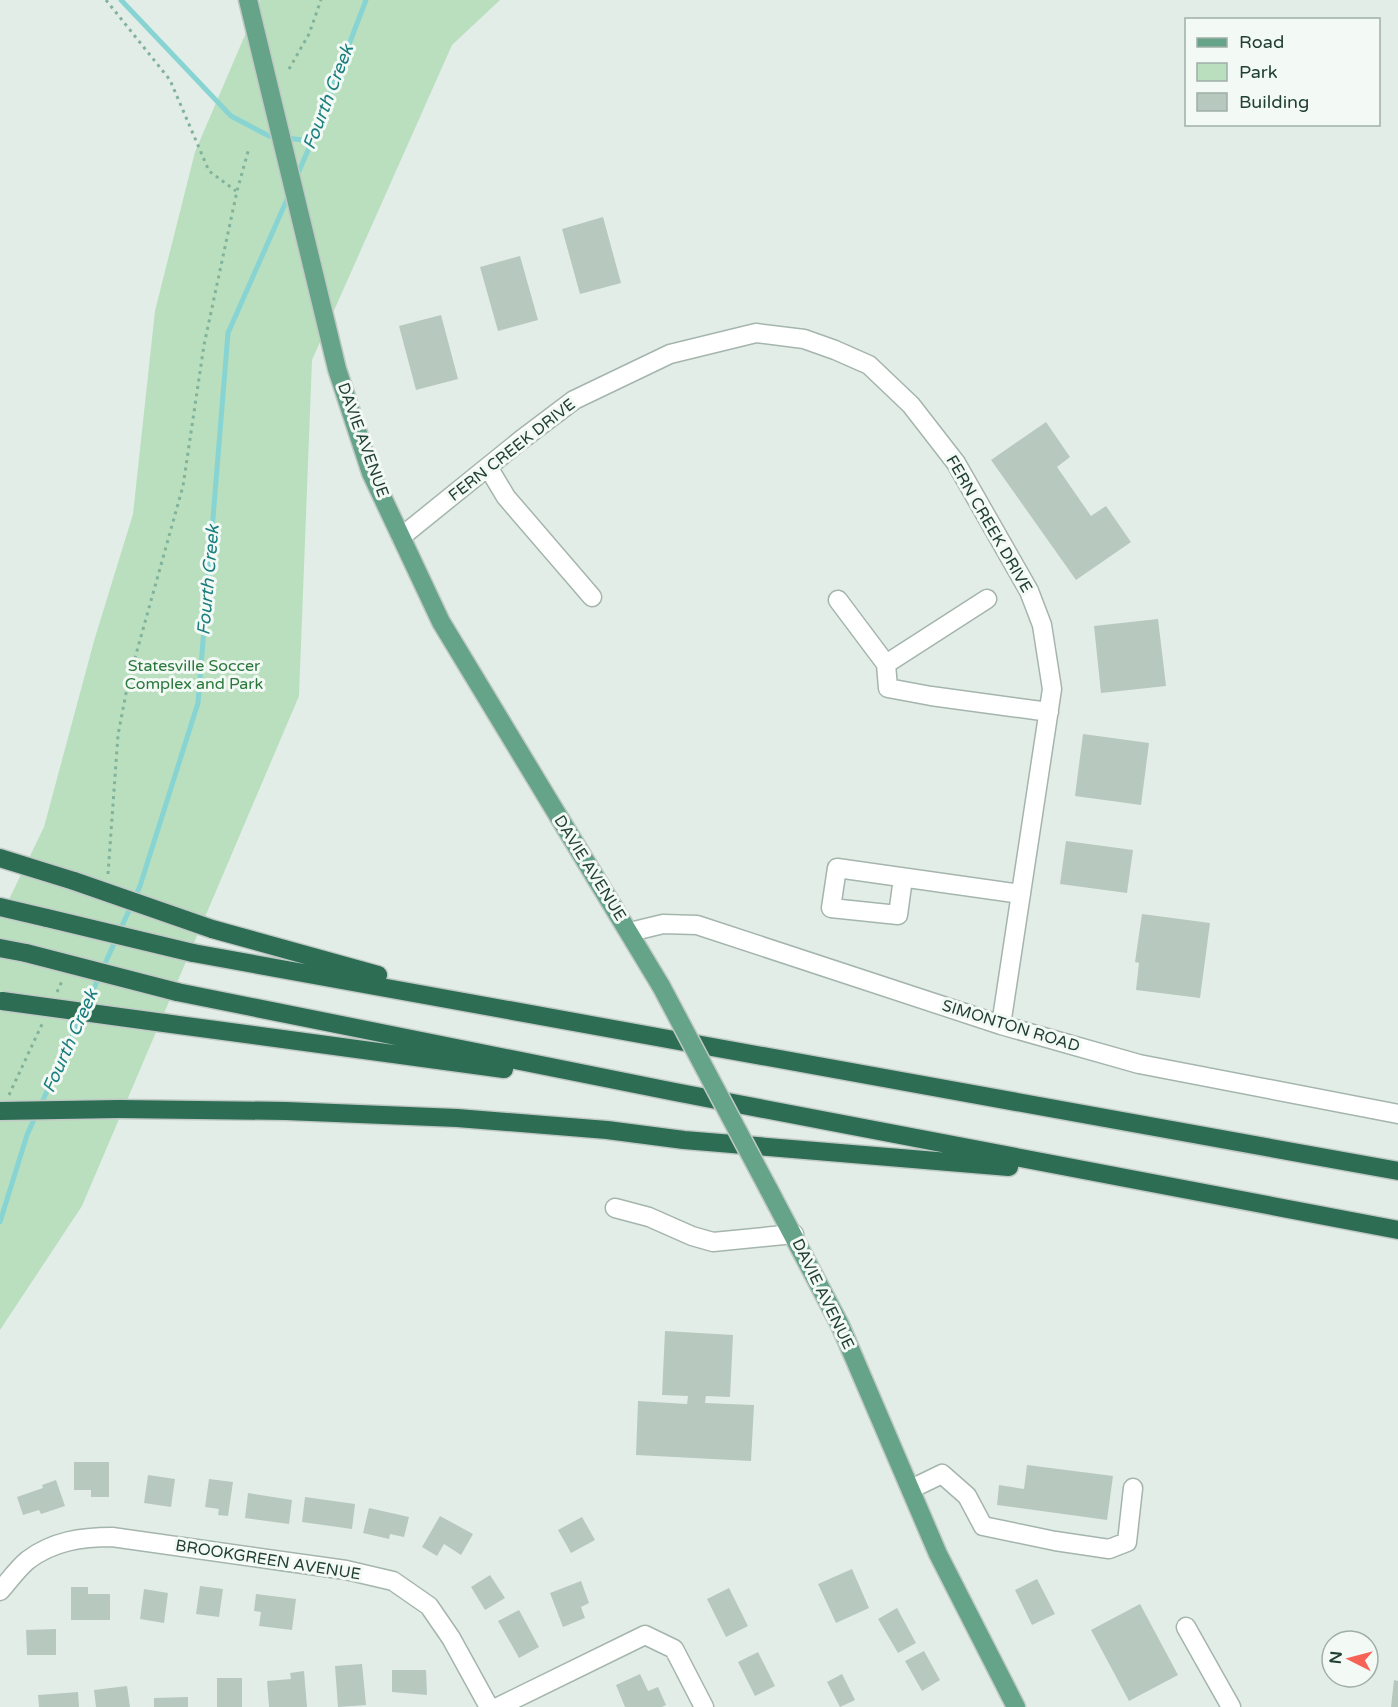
<svg xmlns="http://www.w3.org/2000/svg" width="1398" height="1707" viewBox="0 0 1398 1707" font-family="'Varela Round',sans-serif">
<style>
.green{fill:#badfbe}
.lines{fill:none;stroke-linecap:round;stroke-linejoin:round}
.stream{stroke:#88d4d3;stroke-width:5}
.building{fill:#b7c8bf}
.minor-casing{stroke:#a4b5ad;stroke-width:21}
.major-casing{stroke:#c1c9c6;stroke-width:21}
.highway-casing{stroke:#c1c9c6;stroke-width:21}
.path{stroke:#81b29b;stroke-width:3;stroke-dasharray:3 4.5;stroke-linecap:butt}
.minor{stroke:#fff;stroke-width:18}
.major{stroke:#65a489;stroke-width:18}
.highway{stroke:#2c6d54;stroke-width:18}
.major-bridge-casing{stroke:#c1c9c6;stroke-width:21;stroke-linecap:butt}
.highway-bridge-casing{stroke:#c1c9c6;stroke-width:21;stroke-linecap:butt}
.major-bridge{stroke:#65a489;stroke-width:18}
.highway-bridge{stroke:#2c6d54;stroke-width:18}
.labels{text-anchor:middle;dominant-baseline:central;stroke-width:6;stroke-linejoin:round;paint-order:stroke}
.street-label{font-size:16px;fill:#213f32;stroke:#f3f9f5}
.park-label{font-size:16px;fill:#2a783b;stroke:#f3f9f5}
.water-label{font-size:18px;font-style:italic;fill:#197e7e;stroke:#f3f9f5}
</style>
<rect width="100%" height="100%" fill="#e2ede7"/>
<path class="green" d="M260 0H500L452 45 312 360 299 696 82 1206 0 1330V918L44 827 94 641 133 514 155 311 195 152Z"/>
<g class="lines">
<path class="stream" d="M121 0 231 116 269 136 312 141
M296 178 312 141 366 0
M103 968 140 886 198 703 228 333 289 195
M0 1222 27 1135 99 977"/>
</g>
<path class="building" d="M603 217 621 283 580 294 562 229Z
M520 256 538 320 498 331 480 267Z
M441 315 458 379 416 390 399 326Z
M1046 422 1070 457 1057 467 1091 516 1106 506 1131 542 1076 580 991 460Z
M1158 619 1166 686 1101 693 1094 626Z
M1083 734 1149 743 1141 805 1075 796Z
M1066 841 1133 850 1127 893 1060 884Z
M1142 914 1210 923 1200 998 1136 990 1139 963 1135 962Z
M665 1331 733 1335 730 1397 706 1396 705 1403 754 1405 751 1461 636 1455 638 1401 687 1404 688 1396 662 1395Z
M74 1462H109V1497H91V1490H74Z
M1027 1465 1113 1476 1107 1520 997 1505 999 1485 1024 1489Z
M148 1475 175 1479 171 1507 144 1503Z
M209 1479 233 1482 228 1516 218 1515 219 1509 205 1507Z
M56 1480 65 1506 41 1514 39 1510 23 1515 17 1497 43 1488 42 1485Z
M248 1493 292 1500 289 1524 245 1518Z
M305 1497 355 1504 352 1529 302 1522Z
M369 1508 409 1517 404 1537 390 1534 389 1539 363 1533Z
M440 1516 473 1534 461 1555 444 1544 437 1556 422 1547Z
M582 1517 595 1540 571 1553 558 1530Z
M852 1569 869 1608 836 1623 818 1584Z
M490 1575 505 1598 485 1610 471 1587Z
M1037 1579 1055 1614 1032 1625 1015 1590Z
M581 1581 589 1603 581 1607 585 1618 563 1627 550 1593Z
M200 1586 223 1589 219 1617 196 1614Z
M71 1587H88V1594H110V1620H71Z
M729 1588 748 1626 726 1637 707 1599Z
M144 1589 168 1593 164 1623 140 1619Z
M256 1594 296 1599 292 1630 259 1626 261 1612 254 1611Z
M1140 1604 1178 1675 1129 1701 1091 1630Z
M897 1608 916 1643 898 1653 878 1619Z
M519 1610 539 1647 519 1658 498 1621Z
M56 1629V1655H27L26 1630Z
M924 1651 940 1680 922 1691 905 1661Z
M758 1652 775 1686 755 1696 738 1662Z
M362 1664 366 1705 338 1707 335 1666Z
M392 1670H426L427 1695 392 1692Z
M304 1671 307 1707H269L267 1681 291 1679 290 1673Z
M640 1674 648 1691 658 1687 666 1705 662 1707H625L616 1685Z
M842 1674 855 1700 840 1707 827 1682Z
M217 1678H242V1707H217Z
M1394 1680 1398 1681V1707H1391Z
M127 1686 130 1707H96L94 1690Z
M78 1692 79 1707H39L38 1695Z
M188 1697V1707H154V1698Z"/>
<g class="lines">
<g class="minor-casing">
<path id="minor" d="M488 467 506 497 592 597
M401 537 521 440 574 400 670 354 756 333 804 339 835 350 869 365 911 405 956 463 1029 591 1042 625 1052 689 1001 1025
M838 600 886 664 888 688 931 696 1049 712
M886 664 987 599
M903 878 898 915 831 908 837 868 1021 894
M630 932 663 924 697 925 1001 1025 1139 1064 1398 1114
M615 1208 649 1217 692 1236 713 1242 794 1234
M911 1489 942 1474 967 1496 983 1526 1055 1541 1109 1549 1127 1542 1133 1488
M0 1591C9 1581 18 1568 28 1560 53 1541 82 1537 112 1537L346 1570 393 1581 429 1606 451 1638 489 1707
M1186 1627 1231 1707
M498 1707 645 1635 674 1649 704 1707"/>
</g>
<g class="major-casing">
<path id="major" d="M248 0 337 369 371 473 441 622 661 986
M768 1188 840 1325 938 1554 1016 1707"/>
</g>
<g class="highway-casing">
<path id="highway" d="M0 858 74 881
M0 907 47 918
M212 929 378 975
M0 948 26 953
M193 953 1398 1171
M177 992 675 1092 1398 1230
M164 1023 504 1069
M119 1109 286 1111 457 1118 607 1130 684 1140 1009 1167"/>
</g>
<path class="path" d="M106 0 170 80 209 171 236 191
M289 69 309 34 321 0
M108 874 118 735 128 683 183 486 204 345 237 191 249 148
M57 992 63 979
M9 1095 43 1022"/>
<use href="#minor" class="minor"/>
<use href="#major" class="major"/>
<use href="#highway" class="highway"/>
<g class="major-bridge-casing">
<path id="major-bridge" d="M661 986 768 1188"/>
</g>
<g class="highway-bridge-casing">
<path id="highway-bridge" d="M74 881 212 929
M47 918 193 953
M26 953 177 992
M2 1001 164 1023
M0 1111 119 1109"/>
</g>
<use href="#major-bridge" class="major-bridge"/>
<use href="#highway-bridge" class="highway-bridge"/>
</g>
<g class="labels">
<g class="street-label">
<text transform="translate(363 440) rotate(70)">DAVIE AVENUE</text>
<text transform="translate(512 450) rotate(-38)">FERN CREEK DRIVE</text>
<text transform="translate(989 524) rotate(60)">FERN CREEK DRIVE</text>
<text transform="translate(590 868) rotate(58)">DAVIE AVENUE</text>
<text transform="translate(1011 1026) rotate(17)">SIMONTON ROAD</text>
<text transform="translate(823 1294) rotate(64)">DAVIE AVENUE</text>
<text transform="translate(268 1560) rotate(9)">BROOKGREEN AVENUE</text>
</g>
<g class="park-label">
<text x="194" y="666">Statesville Soccer<tspan x="194" dy="18">Complex and Park</tspan></text>
</g>
<g class="water-label">
<text transform="translate(328 97) rotate(-69)">Fourth Creek</text>
<text transform="translate(208 580) rotate(-85)">Fourth Creek</text>
<text transform="translate(70 1041) rotate(-66)">Fourth Creek</text>
</g>
</g>
<rect x="1185" y="18" width="195" height="108" fill="#f3f9f5" stroke="#9fafa7" stroke-width="1.5"/>
<rect x="1197" y="38" width="30" height="9" fill="#65a489" stroke="#9fafa7" stroke-width="1.5"/>
<text x="1239" y="48" font-size="18" fill="#213f32">Road</text>
<rect x="1197" y="63" width="30" height="18" fill="#badfbe" stroke="#9fafa7" stroke-width="1.5"/>
<text x="1239" y="78" font-size="18" fill="#213f32">Park</text>
<rect x="1197" y="93" width="30" height="18" fill="#b7c8bf" stroke="#9fafa7" stroke-width="1.5"/>
<text x="1239" y="108" font-size="18" fill="#213f32">Building</text>
<g transform="translate(1350 1659) rotate(276)"><circle r="28" fill="#f3f9f5" stroke="#9fafa7" stroke-width="1.5"/>
<path d="M0-4.5L10 22L0 15L-10 22Z" fill="#f76256"/>
<text y="-9" font-size="16" font-weight="bold" text-anchor="middle" fill="#213f32">N</text>
</g>
</svg>
